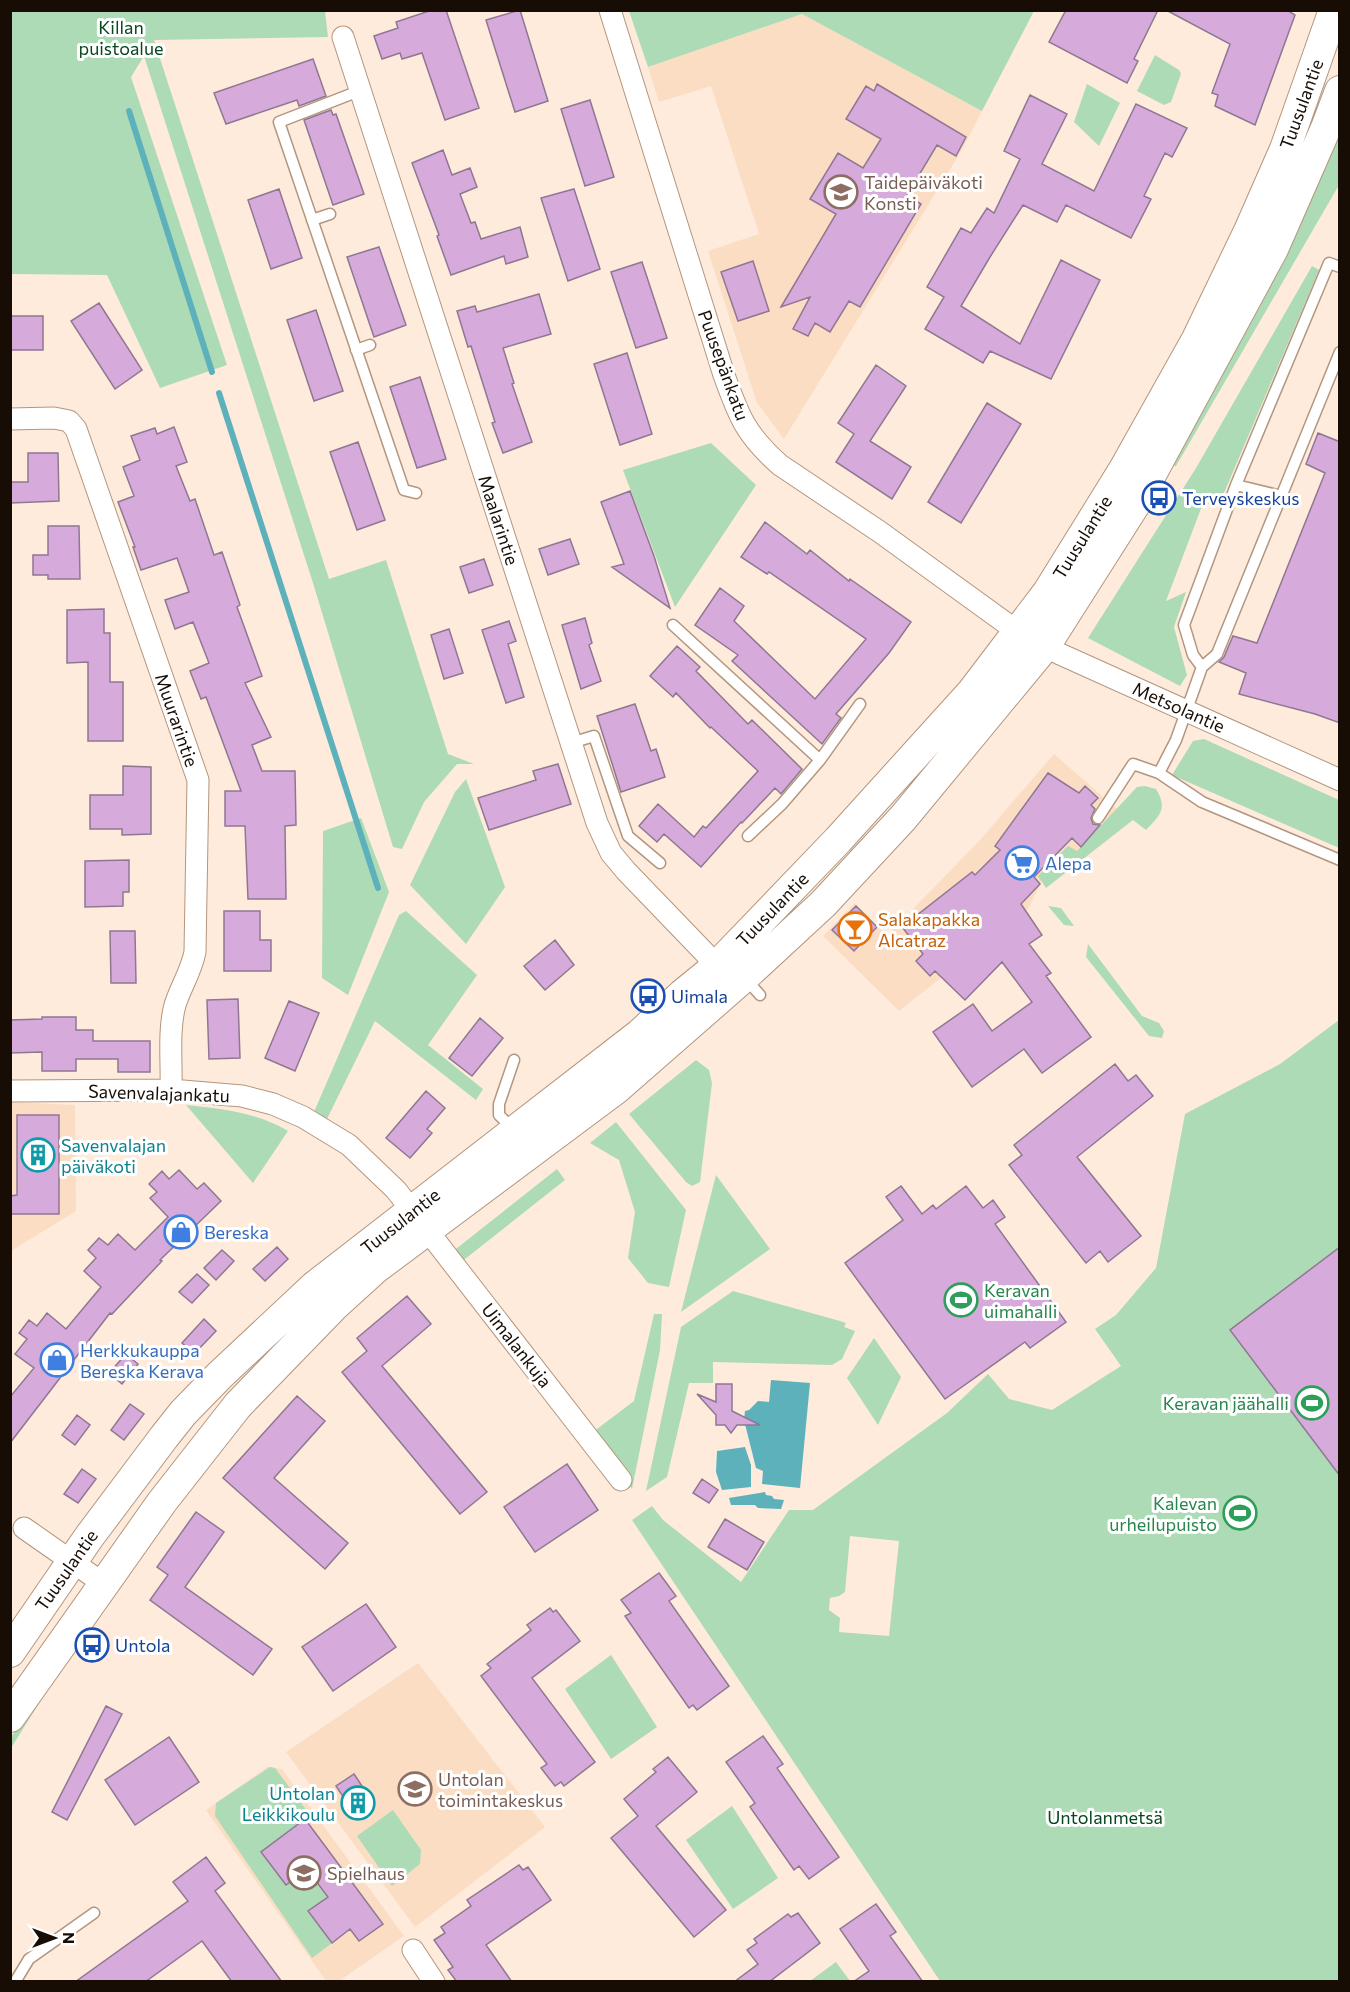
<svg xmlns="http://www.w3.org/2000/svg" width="1350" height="1992" viewBox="0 0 1350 1992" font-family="Commissioner,sans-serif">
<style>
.built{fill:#fbddc4}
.green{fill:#addbb6;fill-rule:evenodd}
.water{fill:#5db1bb}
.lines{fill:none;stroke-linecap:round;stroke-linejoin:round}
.stream{stroke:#5db1bb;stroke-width:6}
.building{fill:#d6abdc;stroke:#8f7792;stroke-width:1.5}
.service-casing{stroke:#b3967e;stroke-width:13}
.minor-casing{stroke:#b3967e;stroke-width:23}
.secondary-casing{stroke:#b3967e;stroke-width:32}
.service{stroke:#fff;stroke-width:10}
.minor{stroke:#fff;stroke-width:21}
.secondary{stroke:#fff;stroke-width:30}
.labels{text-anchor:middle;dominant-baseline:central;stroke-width:6;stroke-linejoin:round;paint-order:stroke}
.park-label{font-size:18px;fill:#06471f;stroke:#fff}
.street-label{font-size:18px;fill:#170d05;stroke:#fff}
.education-label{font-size:18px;fill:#785e54;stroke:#fff;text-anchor:start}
.transit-label{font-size:18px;fill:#164399;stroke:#fff;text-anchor:start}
.shop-label{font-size:18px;fill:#366cbe;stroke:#fff;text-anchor:start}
.food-label{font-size:18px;fill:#c56008;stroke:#fff;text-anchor:start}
.culture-label{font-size:18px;fill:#0d838f;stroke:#fff;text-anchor:start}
.leisure-label{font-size:18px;fill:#27864d;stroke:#fff;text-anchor:end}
</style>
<rect width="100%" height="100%" fill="#feebdc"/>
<path class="built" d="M802 14 982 111 962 150 784 439 757 403 708 251 759 234 711 86 659 102 648 67Z
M1054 754 1117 809 1077 852 1038 876 1042 881 1028 909 899 1011 823 936 855 903 887 936 980 840Z
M11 1102 75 1105 76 1211 11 1251Z
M418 1663 545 1827 415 1927 286 1752Z
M267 1767 282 1769 404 1936 339 1981H326L206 1810Z"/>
<path class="green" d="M10 11H325L328 37 154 40 329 579 386 560 448 754 474 764H457L424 802 402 849 393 847 313 583 144 56 131 77 227 365 160 388 107 275 11 274Z
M629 11V10L1034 11 982 111 802 14 648 67Z
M1155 55 1179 70 1181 74 1171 102 1164 105 1137 91Z
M1087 84 1120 103 1099 146 1074 122Z
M1339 117V185L1176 466H1170Z
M1312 266 1319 270 1221 500 1202 506 1166 601 1186 592 1174 627 1187 675 1180 686 1088 638 1196 468Z
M711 443 756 485 675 607 623 470Z
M1204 739 1339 800V848L1172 775 1193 741Z
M466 779 505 887 466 944 410 885 455 792Z
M1145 786 1156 789C1168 809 1160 815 1146 830L1133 820 1046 888 1038 876 1068 846 1077 851 1137 787Z
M361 818 389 892 348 995 322 978 323 831Z
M1048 906 1061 908 1074 926 1064 925Z
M406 911 477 975 428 1045 483 1089 476 1100 375 1021 326 1121 314 1112 399 915Z
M1088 944 1142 1016 1159 1023 1164 1031 1162 1038 1149 1036 1086 957Z
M1339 1020V1981H940L632 1520 652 1506 663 1520 741 1582 789 1510H813L947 1413 988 1374 1009 1399 1052 1410 1121 1366 1095 1329 1116 1315 1156 1268 1185 1114 1280 1064ZM850 1536 899 1541 889 1636 839 1632 840 1618 829 1610 830 1598 839 1596 845 1592Z
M696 1060 709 1070 712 1083 700 1182 692 1186 686 1182 629 1114Z
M186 1105C222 1109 256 1112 288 1131L253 1183Z
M616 1122 686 1210 669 1287 648 1283 628 1258 635 1212 619 1160 590 1143Z
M557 1169 565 1180 460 1263 452 1252Z
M716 1175 770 1249 681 1312Z
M733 1291 840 1321 846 1323 844 1327 855 1331 842 1359 832 1365 713 1362V1383H689L667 1477 646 1491 681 1327Z
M654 1314H662L660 1350 632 1489 593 1432 634 1401Z
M874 1338 901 1377 878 1425 847 1378Z
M611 1655 657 1727 611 1759 565 1689Z
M48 1685 50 1686 11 1748V1737Z
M270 1767 275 1768 310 1815 262 1852 286 1885 307 1869 328 1897 308 1912 332 1943 312 1958 215 1816 216 1803Z
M732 1806 778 1878 733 1909 686 1840Z
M393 1810 421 1850 420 1864 392 1886 357 1836Z
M836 1962 850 1981H810Z"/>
<path class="water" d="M771 1380 810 1383 800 1488 762 1484 763 1471 756 1468 744 1420 745 1411 749 1410 758 1401 769 1402Z
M745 1447 751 1465V1487L722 1490 716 1472 717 1451Z
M765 1492 766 1495 772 1496 774 1499 784 1500 781 1509 758 1508 755 1505H731L729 1498Z"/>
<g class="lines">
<path class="stream" d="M129 111 212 372
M219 393 378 888"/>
</g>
<path class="building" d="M432 10H446L479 108 445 120 422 53 402 59 400 53 382 59 374 36 398 28 396 22Z
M520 10 548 101 515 112 486 20Z
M1066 10H1158L1134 59 1138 61 1127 83 1049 42Z
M1166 10H1287L1295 15 1255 125 1215 106 1218 95 1212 93 1230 44Z
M313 59 326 96 299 106 297 100 226 124 214 93Z
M877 84 966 137 956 156 937 145 907 195 921 204 860 307 849 301 830 332 815 323 808 336 793 329 810 297 781 307 836 214 810 199 838 153 863 168 881 139 846 119 866 86 874 91Z
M1030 95 1067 114 1042 164 1094 191 1136 104 1187 128 1172 157 1165 153 1144 196 1151 199 1131 238 1066 205 1057 222 1023 205 990 257 961 306 1020 344 1061 260 1100 280 1051 379 990 351 983 363 925 329 944 297 927 287 961 228 971 233 987 208 994 213 1020 159 1004 151Z
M590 100 614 177 585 186 561 109Z
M331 110 333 115 336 114 364 194 333 205 304 120Z
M443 150 452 175 470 168 477 187 460 194 471 223 475 222 481 239 520 227 528 257 506 264 504 256 451 275 437 236 439 235 412 163Z
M279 189 302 258 271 269 248 200Z
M574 189 600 269 568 281 541 198Z
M379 247 406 325 374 337 347 257Z
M753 261 769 311 738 321 721 272Z
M642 262 667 338 636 348 611 272Z
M539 294 551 334 503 348 514 383 512 384 532 442 503 453 492 423 495 422 471 346 468 347 457 311 475 306 477 312Z
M99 303 142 370 115 389 71 321Z
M316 310 343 391 314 401 287 320Z
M10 316H43V350H10Z
M627 353 652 434 620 445 594 364Z
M876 365 906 386 870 441 911 467 892 499 836 462 854 434 838 423Z
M420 377 446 459 417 468 390 387Z
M987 403 1021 424 961 523 928 502Z
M174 427 187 462 176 466 190 501 195 499 214 555 222 552 240 605 237 607 262 676 245 683 271 737 252 745 262 771H295L296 825 285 826 286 899H248L245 826H225V791H241L206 697 201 699 190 671 209 663 193 622 175 629 165 600 189 592 177 558 141 570 133 547H135L118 502 134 496 123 467 140 460 131 436 155 428 157 434Z
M1318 433 1338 441 1340 439V723L1315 714 1239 694 1246 673 1219 662 1224 657 1233 636 1257 643 1325 473 1306 464Z
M358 442 385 520 357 530 330 452Z
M28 453H58L59 501 11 503 10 482H28Z
M630 491 654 556 670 608 612 567 624 564 601 502Z
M765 522 807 554 810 550 849 581 850 579 911 622 889 653 836 714 841 718 822 744 732 661 738 655 695 625 720 588 744 606 734 621 815 699 866 639 769 572 767 574 741 557Z
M48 526H79L80 579H48V575H33V555H48Z
M570 539 579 564 548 575 539 549Z
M484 559 493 585 469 593 460 567Z
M104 609V633H110V682H123V741H88V662L67 663V610Z
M585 618 592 643 589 645 601 681 581 689 562 625Z
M509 621 516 641 508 644 524 697 506 703 482 630Z
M449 629 463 673 444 679 431 635Z
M677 646 700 667 696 671 748 724 752 720 802 769 781 794 775 788 742 823 741 822 701 867 664 834 657 842 639 826 658 804 694 837 703 826 706 828 758 771 711 727 710 728 676 693 673 697 650 676Z
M635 704 651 751 656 749 665 777 621 792 597 716Z
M558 764 571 804 489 830 478 798 536 780 533 771Z
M123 766 151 767V834L122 835V829H90V795H123Z
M1048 773 1079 793 1085 786 1098 798 1091 805 1095 809 1091 818 1093 824 1100 825 1081 847 1072 838 1034 877 1040 884 1021 904 1042 935 1029 944 1051 973 1046 976 1091 1037 1042 1073 1024 1049 972 1087 933 1032 973 1004 992 1031 1032 1002 1002 962 965 1000 935 971 930 976 916 961 923 954 902 927 972 872 975 875 1000 850 995 846Z
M129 860V892H123V906L85 907V861Z
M856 906 877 927 854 951 832 930Z
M224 911H260V940H271V971H224Z
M110 931H135L136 983H111Z
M555 940 574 965 545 990 524 966Z
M238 999 240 1058 209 1059 207 1000Z
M289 1001 319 1013 295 1071 265 1058Z
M42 1017H76V1030H93V1041H150V1072H118V1059H76V1071H42V1052L10 1053V1020L42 1019Z
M480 1018 503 1038 472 1076 449 1058Z
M1115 1064 1128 1081 1136 1075 1153 1096 1077 1157 1141 1236 1108 1262 1100 1251 1086 1263 1009 1165 1022 1155 1014 1145Z
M426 1091 445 1108 427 1129 432 1133 410 1158 386 1138Z
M17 1115H59V1214H10V1196L17 1195Z
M179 1170 197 1189 204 1183 221 1201 160 1260 162 1261 112 1314 110 1313 10 1443V1397L34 1368 15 1354 27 1339 19 1333 29 1320 37 1326 47 1313 66 1329 101 1287 84 1271 96 1258 88 1250 99 1238 108 1245 118 1234 135 1250 168 1217 150 1198 157 1192 149 1184 162 1171 169 1179Z
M901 1186 922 1214 933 1205 936 1209 966 1186 983 1208 993 1200 1005 1217 995 1224 1066 1322 1030 1348 1025 1342 945 1399 845 1263 903 1220 886 1197Z
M277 1247 288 1259 265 1281 253 1269Z
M1340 1247V1476L1230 1330Z
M222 1250 234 1261 216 1280 204 1268Z
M197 1274 209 1285 192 1303 179 1292Z
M407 1296 431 1324 382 1366 487 1492 460 1514 342 1372 367 1351 357 1338Z
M204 1319 216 1331 194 1354 182 1343Z
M126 1354 138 1364 122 1384 109 1373Z
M716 1384H732V1411L760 1425H737L731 1433 725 1425H716V1415L697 1394 716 1402Z
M297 1396 325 1421 274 1478 348 1543 325 1569 223 1478Z
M130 1404 144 1414 124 1440 111 1430Z
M77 1415 90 1425 75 1445 62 1435Z
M567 1464 598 1510 535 1552 504 1507Z
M82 1469 96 1479 78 1503 64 1494Z
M702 1479 718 1490 709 1503 693 1493Z
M196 1512 224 1532 185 1587 272 1649 253 1675 150 1600 168 1575 157 1567Z
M725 1519 764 1542 747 1570 708 1547Z
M659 1573 676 1596 669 1601 729 1686 697 1710 693 1705 689 1708 625 1616 631 1613 621 1600Z
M366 1604 396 1647 333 1691 302 1647Z
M550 1608 553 1612 556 1610 580 1641 532 1678 595 1762 564 1786 561 1782 555 1786 541 1768 547 1764 481 1676 491 1668 487 1664 531 1630 527 1625Z
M106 1706 122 1714 67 1820 52 1812Z
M763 1736 783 1764 777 1768 839 1857 809 1879 799 1866 794 1870 750 1807 755 1803 726 1762Z
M169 1737 199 1782 135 1825 105 1780Z
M668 1757 697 1792 656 1826 726 1910 694 1937 611 1838 638 1816 624 1799 656 1772 653 1769Z
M354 1774 372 1801 354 1813 336 1786Z
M305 1819 383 1924 359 1941 350 1929 332 1943 308 1911 328 1897 307 1869 286 1885 261 1852Z
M206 1857 225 1883 215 1891 282 1982H232L202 1941 145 1982H75L188 1901 173 1882Z
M519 1865 523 1870 528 1867 551 1900 486 1945 512 1982H457L448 1970 453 1967 434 1940 445 1933 441 1927 471 1906 467 1900Z
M876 1904 896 1932 890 1936 923 1982H853L869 1971 840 1929Z
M798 1913 820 1943 769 1982H734L758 1964 747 1950 757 1943 754 1939 788 1914 791 1917Z"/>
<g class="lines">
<g class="service-casing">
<path id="service" d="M359 91 279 122 404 490 416 493
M312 220 330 214
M356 350 370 345
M1340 352 1217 654 1202 667 1176 740 1159 773 1202 802 1340 860
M1236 485 1281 496
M673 625 820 760 860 704
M1202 667 1193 655 1184 625 1236 485 1329 263 1340 267
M571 743 594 736 628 836 660 863
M1098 818 1133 764 1159 773
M748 836 782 804 820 760
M745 978 760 995
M513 1129 499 1115V1104L514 1060
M15 1982 29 1959 94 1913"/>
</g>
<g class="minor-casing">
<path id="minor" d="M610 10 724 375C739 417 746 435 780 465L880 532 1018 632 1060 654 1340 780
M343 37 597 823 611 853 626 871 705 953 716 967
M10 419 54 418 69 421 76 429 198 780 195 952C191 972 181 986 175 1005 168 1031 172 1062 171 1090
M10 1091 171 1090 242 1096 273 1104 303 1117 349 1145 396 1190 621 1480
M24 1528 104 1584
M413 1950 434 1982"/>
</g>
<g class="secondary-casing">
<path id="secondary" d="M10 1652 89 1537 164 1437 183 1413 220 1375 315 1286 640 1034 683 994 716 967 838 840 972 692 1048 592 1123 471 1197 339 1249 231 1285 149 1334 10
M10 1717 162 1502 238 1405 333 1307 376 1268 616 1089 744 977 823 904 903 818 1045 646 1134 506 1273 249 1326 128 1340 91"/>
</g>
<use href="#service" class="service"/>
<use href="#minor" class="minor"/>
<use href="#secondary" class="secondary"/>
</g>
<defs>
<g id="school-ring" transform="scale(1.725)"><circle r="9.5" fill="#fff" stroke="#8d6e63" stroke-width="1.5"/><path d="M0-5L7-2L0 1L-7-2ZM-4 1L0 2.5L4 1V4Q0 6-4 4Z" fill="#8d6e63"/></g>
<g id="bus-ring" transform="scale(1.725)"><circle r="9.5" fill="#fff" stroke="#1a4fb4" stroke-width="1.5"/><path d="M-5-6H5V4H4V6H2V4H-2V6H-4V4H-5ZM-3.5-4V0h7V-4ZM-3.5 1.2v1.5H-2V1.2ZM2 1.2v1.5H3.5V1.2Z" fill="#1a4fb4"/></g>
<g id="supermarket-ring" transform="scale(1.725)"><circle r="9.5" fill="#fff" stroke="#3f7fe0" stroke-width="1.5"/><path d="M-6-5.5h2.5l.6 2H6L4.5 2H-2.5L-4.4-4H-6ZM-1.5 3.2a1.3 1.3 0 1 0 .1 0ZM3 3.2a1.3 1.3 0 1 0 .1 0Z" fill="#3f7fe0"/></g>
<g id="bar-ring" transform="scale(1.725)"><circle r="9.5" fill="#fff" stroke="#e8710a" stroke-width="1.5"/><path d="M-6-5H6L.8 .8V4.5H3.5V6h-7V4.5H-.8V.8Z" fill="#e8710a"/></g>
<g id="building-ring" transform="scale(1.725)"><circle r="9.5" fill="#fff" stroke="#0f9aa8" stroke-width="1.5"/><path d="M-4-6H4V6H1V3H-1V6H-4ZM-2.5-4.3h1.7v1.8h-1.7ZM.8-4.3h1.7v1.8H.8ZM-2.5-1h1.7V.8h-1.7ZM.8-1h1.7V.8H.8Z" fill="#0f9aa8"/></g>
<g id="shop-ring" transform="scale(1.725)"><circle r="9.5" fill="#fff" stroke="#3f7fe0" stroke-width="1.5"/><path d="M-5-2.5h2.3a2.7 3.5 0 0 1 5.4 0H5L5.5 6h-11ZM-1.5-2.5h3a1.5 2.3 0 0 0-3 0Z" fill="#3f7fe0"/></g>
<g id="stadium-ring" transform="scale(1.725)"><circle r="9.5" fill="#fff" stroke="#2e9e5b" stroke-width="1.5"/><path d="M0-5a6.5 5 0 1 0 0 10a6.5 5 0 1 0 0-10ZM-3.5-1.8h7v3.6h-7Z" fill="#2e9e5b"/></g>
</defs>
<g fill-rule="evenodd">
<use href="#school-ring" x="841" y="192"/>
<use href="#bus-ring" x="1159" y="498"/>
<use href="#supermarket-ring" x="1022" y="863"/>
<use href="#bar-ring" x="855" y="929"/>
<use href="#bus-ring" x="648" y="996"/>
<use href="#building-ring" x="38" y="1155"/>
<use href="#shop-ring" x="181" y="1232"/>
<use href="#stadium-ring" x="961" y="1300"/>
<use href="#shop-ring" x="57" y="1360"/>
<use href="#stadium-ring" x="1312" y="1403"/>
<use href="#stadium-ring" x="1240" y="1513"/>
<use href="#bus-ring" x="92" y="1645"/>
<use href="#school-ring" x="415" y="1789"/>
<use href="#building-ring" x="358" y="1803"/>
<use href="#school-ring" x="304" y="1873"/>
</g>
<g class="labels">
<g class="park-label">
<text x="121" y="27">Killan<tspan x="121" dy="21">puistoalue</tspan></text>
<text x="1105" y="1817">Untolanmetsä</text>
</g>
<g class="street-label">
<text transform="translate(1301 104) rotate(-70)">Tuusulantie</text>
<text transform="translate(724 365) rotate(70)">Puusepänkatu</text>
<text transform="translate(499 520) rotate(72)">Maalarintie</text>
<text transform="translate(1082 537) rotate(-58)">Tuusulantie</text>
<text transform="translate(1179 707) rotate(24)">Metsolantie</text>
<text transform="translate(177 720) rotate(71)">Muurarintie</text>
<text transform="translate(772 909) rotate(-46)">Tuusulantie</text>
<text transform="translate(159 1093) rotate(2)">Savenvalajankatu</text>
<text transform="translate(400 1221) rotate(-38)">Tuusulantie</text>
<text transform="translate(517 1345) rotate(52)">Uimalankuja</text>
<text transform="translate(66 1570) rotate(-55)">Tuusulantie</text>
</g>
<g class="education-label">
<text x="864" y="182">Taidepäiväkoti<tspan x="864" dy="21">Konsti</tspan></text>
<text x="438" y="1779">Untolan<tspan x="438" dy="21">toimintakeskus</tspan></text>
<text x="327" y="1873">Spielhaus</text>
</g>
<g class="transit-label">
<text x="1182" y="498">Terveyskeskus</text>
<text x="671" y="996">Uimala</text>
<text x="115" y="1645">Untola</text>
</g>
<g class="shop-label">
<text x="1045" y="863">Alepa</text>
<text x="204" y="1232">Bereska</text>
<text x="80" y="1350">Herkkukauppa<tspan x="80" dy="21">Bereska Kerava</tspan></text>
</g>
<g class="food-label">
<text x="878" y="919">Salakapakka<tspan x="878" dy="21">Alcatraz</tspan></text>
</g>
<g class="culture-label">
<text x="61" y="1145">Savenvalajan<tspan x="61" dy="21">päiväkoti</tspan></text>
<text x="335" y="1793" text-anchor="end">Untolan<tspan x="335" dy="21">Leikkikoulu</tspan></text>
</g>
<g class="leisure-label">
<text x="984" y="1290" text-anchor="start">Keravan<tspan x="984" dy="21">uimahalli</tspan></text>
<text x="1289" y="1403">Keravan jäähalli</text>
<text x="1217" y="1503">Kalevan<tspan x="1217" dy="21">urheilupuisto</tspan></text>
</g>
</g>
<rect width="1350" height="1992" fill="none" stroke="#170d05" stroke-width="24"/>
<g transform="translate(54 1938) rotate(90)" stroke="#ffffff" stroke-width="4.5" paint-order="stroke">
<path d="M0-4.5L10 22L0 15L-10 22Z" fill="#170d05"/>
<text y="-9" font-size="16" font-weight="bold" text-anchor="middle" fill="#170d05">N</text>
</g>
</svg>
